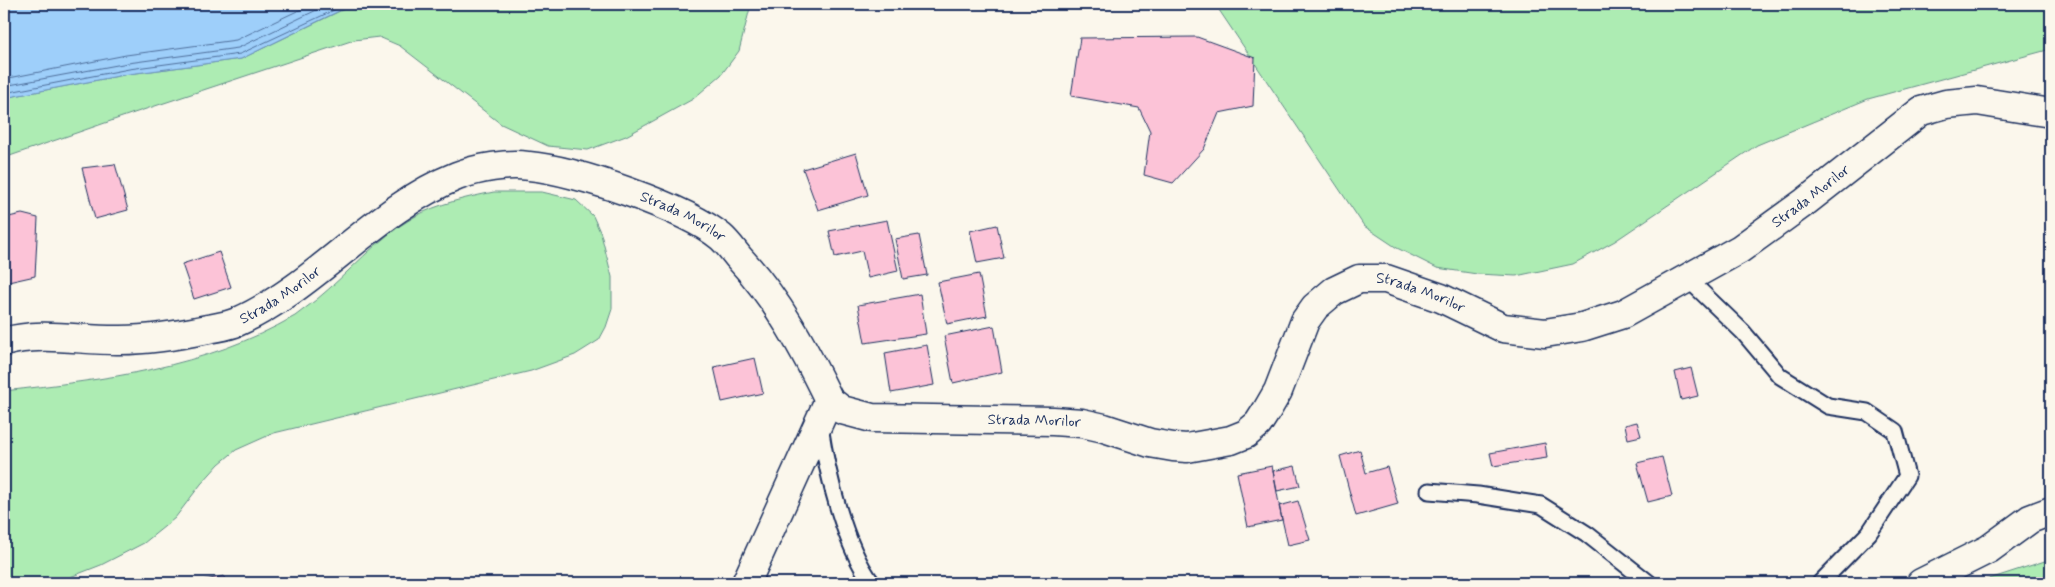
<svg xmlns="http://www.w3.org/2000/svg" width="2055" height="587" viewBox="0 0 2055 587" font-family="Mynerve,sans-serif">
<style>
.green{fill:#adecb3;stroke:#648e88}
.water{fill:#9ecffa;stroke:#6a8fbc}
.lines{fill:none;stroke-linecap:round;stroke-linejoin:round}
.shore{stroke:#4f6f9c;stroke-width:1}
.building{fill:#fcc3d7;stroke:#1b2f5e}
.lane-casing{stroke:#1b2f5e;stroke-width:19}
.street-casing{stroke:#1b2f5e;stroke-width:31}
.secondary-casing{stroke:#1b2f5e;stroke-width:31}
.lane{stroke:#fbf7ec;stroke-width:15}
.street{stroke:#fbf7ec;stroke-width:28}
.secondary{stroke:#fbf7ec;stroke-width:28}
.labels{text-anchor:middle;dominant-baseline:central;stroke-width:5;stroke-linejoin:round;paint-order:stroke}
.street-label{font-size:15px;fill:#1b2f5e;stroke:#fbf7ec}
</style>
<rect width="100%" height="100%" fill="#fbf7ec"/>
<filter id="ink" filterUnits="userSpaceOnUse"><feTurbulence type="fractalNoise" baseFrequency=".02" numOctaves="2"/><feDisplacementMap in="SourceGraphic" scale="10" xChannelSelector="R" yChannelSelector="G"/><feConvolveMatrix kernelMatrix="1 2 1 2 8 2 1 2 1" color-interpolation-filters="sRGB"/></filter>
<g filter="url(#ink)">
<path class="green" d="M368 4H751L739 51 721 75 693 99 626 136 588 150 548 146 501 124 400 46 379 37 354 40 131 114 4 158V98L129 74 241 59 342 10Z
M1215 4H2051V49L1868 99 1757 145 1615 241 1573 264 1516 276 1477 274 1437 268 1397 248 1364 226Z
M494 192H542L576 200 593 216 601 234 612 277V309L606 327 599 340 575 355 531 371 274 433 236 450 219 464 201 484 175 518 144 543 101 565 55 583H4V391C107 379 203 369 295 316 302 311 309 305 316 300 349 273 377 238 414 217 437 204 468 197 494 192Z
M2051 559V583H1977Z"/>
<path class="water" d="M4 4H368L341 10 241 59 129 74 4 98Z"/>
<g class="lines">
<path class="shore" d="M4 79 126 55 236 40 312 4
M4 86 128 63 238 48 329 4
M4 93 129 69 240 54 347 4"/>
</g>
<path class="building" d="M1197 37 1255 58 1253 106 1219 113 1204 149 1173 183 1144 175 1150 131 1139 108 1071 96 1080 38Z
M856 153 868 195 818 210 803 169Z
M115 164 128 210 95 219 82 168Z
M22 214 38 218 35 276 4 283V218Z
M887 220 898 271 868 278 862 251 835 257 829 231Z
M997 225 1004 258 977 263 970 231Z
M919 235 927 275 903 279 895 239Z
M219 252 231 287 194 299 182 264Z
M979 274 987 316 947 324 938 282Z
M920 294 926 334 865 343 858 305Z
M994 326 1002 372 953 383 944 336Z
M927 345 934 385 891 393 885 353Z
M755 358 763 393 722 402 714 367Z
M1691 368 1698 396 1681 400 1675 372Z
M1637 422 1641 436 1628 439 1625 425Z
M1545 443 1547 458 1493 466 1490 453Z
M1360 450 1366 473 1387 467 1398 504 1356 516 1340 456Z
M1662 457 1672 496 1648 502 1637 463Z
M1272 466 1282 520 1248 527 1237 473Z
M1295 466 1300 486 1277 491 1273 471Z
M1298 501 1310 540 1288 545 1279 506Z
M224 576 225 583H192Z"/>
<g class="lines">
<g class="lane-casing">
<path id="lane" d="M1688 279 1743 332 1780 376 1828 406 1867 412 1895 431 1907 476 1869 533 1820 583
M820 426C827 473 844 545 872 583
M1429 491 1478 495 1541 505 1587 534 1649 583"/>
</g>
<g class="street-casing">
<path id="street" d="M746 583 829 400
M1921 583 1989 549 2030 519 2051 511"/>
</g>
<g class="secondary-casing">
<g id="secondary">
<path id="s1" d="M4 342C43 331 81 341 121 340 150 340 179 335 208 329 217 327 228 326 237 322 318 286 374 209 457 176 478 168 507 163 529 166 575 170 686 208 721 237 728 243 734 252 740 259 778 300 805 350 829 400L842 410 872 418 1053 421 1082 423 1104 428 1150 443 1173 447 1187 448 1231 440 1246 434 1258 424 1267 410 1278 391 1305 321 1315 307 1334 291 1359 279H1386L1441 298 1503 328 1545 333 1582 327 1623 314 1740 249 1805 202 1921 111 1946 104 1977 101 2051 113"/>
</g>
</g>
<use href="#lane" class="lane"/>
<use href="#street" class="street"/>
<use href="#secondary" class="secondary"/>
</g>
</g>
<g class="labels">
<g class="street-label">
<text stroke="none"><textPath href="#s1" startOffset="2101">Strada Morilor</textPath></text>
<text stroke="none"><textPath href="#s1" startOffset="736">Strada Morilor</textPath></text>
<text stroke="none"><textPath href="#s1" startOffset="286">Strada Morilor</textPath></text>
<text stroke="none"><textPath href="#s1" startOffset="1666">Strada Morilor</textPath></text>
<text stroke="none"><textPath href="#s1" startOffset="1186">Strada Morilor</textPath></text>
</g>
</g>
<rect width="2055" height="587" fill="none" stroke="#fbf7ec" stroke-width="20"/>
<rect x="10" y="10" width="2035" height="567" fill="none" stroke="#1b2f5e" stroke-width="2" filter="url(#ink)"/>
</svg>
